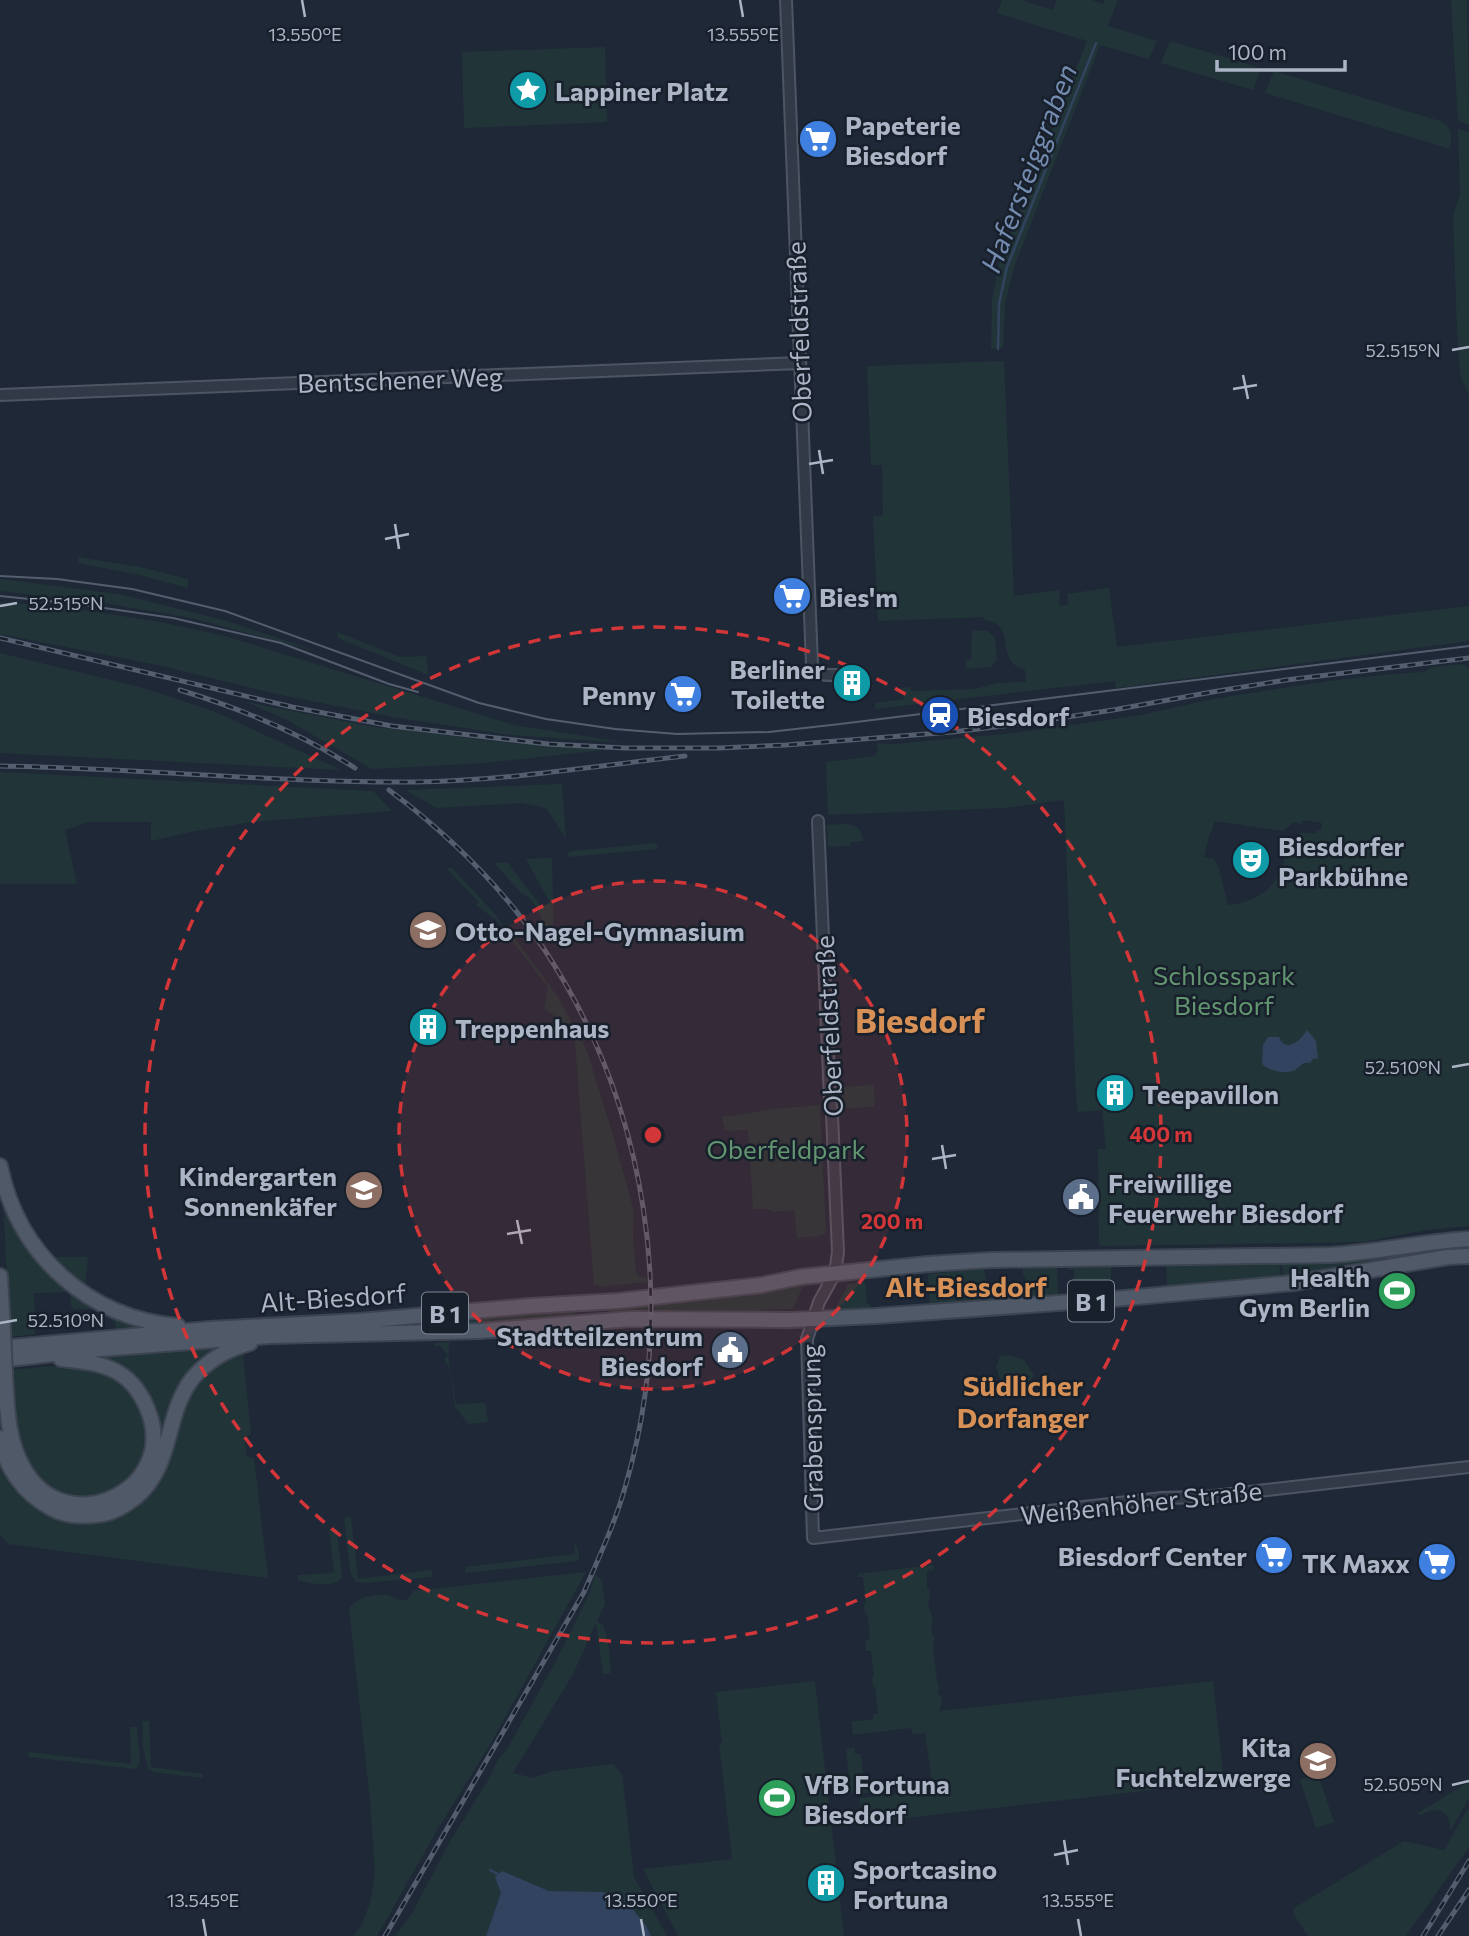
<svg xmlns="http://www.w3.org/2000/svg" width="1469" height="1936" viewBox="0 0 1469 1936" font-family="Commissioner,sans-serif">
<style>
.green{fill:#213538;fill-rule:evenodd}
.water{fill:#31435f}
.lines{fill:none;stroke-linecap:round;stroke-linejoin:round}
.stream{stroke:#31435f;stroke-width:2.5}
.minor-casing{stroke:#4d5563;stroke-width:14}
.major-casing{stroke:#3c4451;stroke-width:18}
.minor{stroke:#323a48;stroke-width:10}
.major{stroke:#505968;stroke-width:14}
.tram{stroke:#545e6f;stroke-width:2}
.rail-casing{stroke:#545e6f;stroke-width:5}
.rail{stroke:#18202c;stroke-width:2.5;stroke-dasharray:8;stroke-linecap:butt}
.major-bridge-casing{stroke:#3c4451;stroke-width:18;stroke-linecap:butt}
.major-bridge{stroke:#505968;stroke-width:14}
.ticks{fill:none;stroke:#acb5c5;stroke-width:2.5}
.ring{fill:none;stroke:#d23638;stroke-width:3.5;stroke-dasharray:12 9}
.labels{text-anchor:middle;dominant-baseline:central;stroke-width:5;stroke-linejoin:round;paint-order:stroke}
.shield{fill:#18202c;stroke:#808897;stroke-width:2}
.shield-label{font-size:24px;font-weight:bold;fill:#acb5c5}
.poi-label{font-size:26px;font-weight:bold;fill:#acb5c5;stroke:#18202c;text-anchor:start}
.street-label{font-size:26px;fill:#acb5c5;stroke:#18202c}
.park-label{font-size:26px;fill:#639570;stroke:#18202c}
.water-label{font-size:28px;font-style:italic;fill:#738baf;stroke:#18202c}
.neighbourhood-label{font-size:28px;font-weight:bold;fill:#d79055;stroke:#18202c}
.district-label{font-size:33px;font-weight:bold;fill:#d79055;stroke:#18202c}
.ticks-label{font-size:18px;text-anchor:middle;fill:#acb5c5;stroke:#18202c;stroke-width:5;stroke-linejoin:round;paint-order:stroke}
.centre{fill:#d23638;stroke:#18202c;stroke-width:3.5}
.ring-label{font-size:21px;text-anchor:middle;font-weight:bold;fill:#d23638;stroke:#18202c;stroke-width:5;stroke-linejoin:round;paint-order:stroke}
</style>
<rect width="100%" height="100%" fill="#1f2837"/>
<path class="green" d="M1002 0H1021L1053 10 1057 0H1092L1103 4 1105 0H1118L1108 26 1157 41 1149 59 1100 45 1014 267 1005 303 1003 348 991 349 992 300 999 264 1087 41 997 13Z
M1451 0H1467L1469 125 1458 121Z
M1174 42 1257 67 1260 71 1253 90 1161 63 1169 43Z
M605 47 607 122 464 128 462 52Z
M1274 71 1440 121C1453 127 1452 137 1450 149L1265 93Z
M1458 129 1469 132V395L1460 375 1457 330 1453 216 1460 194Z
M1004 361 1014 596 1060 590 1059 605 1062 606 1068 604 1067 594 1109 588 1117 647 1469 606V641L1116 688 1115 681 875 709V703L904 699 902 688 910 687 911 691 975 689 997 683 1026 682 1025 670C993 661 1019 624 984 620V617L878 621 873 516 883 515 882 465H871L867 366Z
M78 557 140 567 188 579V588L140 575 78 563Z
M0 579 119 594 227 621 319 652 191 618 109 604 0 591Z
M0 602 63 607 155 621 225 636 514 725 628 743 510 735 393 717 281 695 162 666 0 634Z
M972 630 987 631 995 638 997 660 991 667 965 669 966 660H971Z
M337 632 400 657 426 656 428 675 338 638Z
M0 653 140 687 213 711 341 770 0 753Z
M1464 664 1469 669V1226L1426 1230 1364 1242 1099 1246 1098 1149H1106L1102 1110 1078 1112 1076 1095 1064 800 1005 808 828 815 826 762 875 756 878 750 876 745 877 743 894 744 1015 733 1100 721 1141 715 1218 698 1328 681 1393 674 1424 672 1432 667ZM1303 820 1322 823 1321 830H1317L1316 834 1301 832C1297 840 1294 847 1286 851 1281 884 1261 902 1228 905L1219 868 1214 859 1204 857 1210 832 1212 831 1214 821 1283 831 1294 822 1302 824Z
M247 702 369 726 510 743 613 749 485 763 372 769 287 720Z
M0 772 373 791 392 811 252 822 195 831 151 841V822H88L65 830 77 884H0Z
M562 784 566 839 546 808 522 803 437 808 405 790Z
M844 824C856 825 862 828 863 841L851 842 850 846 828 847 827 825Z
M656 843 658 849 567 857 568 853 572 851Z
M552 858 554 936V941L544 926 538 909 529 897 522 894 494 863 507 862 542 907 549 903V901L526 859Z
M446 868H452L495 914 507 933 513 936 558 997 587 1051 612 1132 634 1211 633 1235 636 1273 641 1277H646V1282L600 1287 599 1285H594L575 1044C568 1028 559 1017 544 1009L548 987 495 919 476 905 479 902Z
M874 1085 875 1107 845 1108 840 1087Z
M820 1105 826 1233 814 1238 813 1236 797 1238 794 1210 773 1212 767 1209H753L748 1130 725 1131 722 1117 773 1109Z
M3 1200 22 1239 39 1261 140 1324V1326L116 1328 115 1322 92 1309H74L71 1306 70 1292 34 1293 35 1334 10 1337Z
M1403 1252V1255L1381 1262 1283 1278 1282 1261Z
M54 1257H88L85 1285Z
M1279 1261 1281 1278 1073 1295 1069 1291 1075 1290 1074 1270 1068 1269V1268L1111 1267V1290L1167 1286 1166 1265 1169 1262Z
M1023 1268H1057L1058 1296 920 1308 918 1306 930 1305 928 1274 984 1269 987 1288 1023 1285 1026 1278 1023 1274Z
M865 1282 867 1304H870L871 1309 911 1307 835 1313V1309L848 1284Z
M804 1284 793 1309 768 1310 746 1313 610 1315 606 1309Z
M574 1307 576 1317 454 1327 281 1328Z
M450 1342C445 1354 454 1388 456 1404L485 1403 488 1422 468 1424 455 1406 449 1366 444 1360 448 1355 440 1346H434V1343Z
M210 1349 212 1353 161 1444C162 1424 156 1398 140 1383 130 1374 114 1367 102 1361L104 1357H107Z
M243 1353 251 1434 244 1437 247 1457 254 1458 268 1578 8 1544 0 1534V1463C24 1511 67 1536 119 1515 134 1509 147 1499 156 1486 176 1457 173 1417 192 1390 195 1385 200 1378 205 1373 213 1365 232 1358 243 1353Z
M1009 1355 1024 1360 1034 1375 1027 1385 1003 1386 996 1367 1000 1356Z
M50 1366 79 1369 118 1379 126 1385 140 1403 150 1443 136 1475 107 1495 73 1499 49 1489 29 1468 14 1424 12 1373 13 1370Z
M351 1517 358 1579 432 1570V1577L362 1583 356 1582 350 1572 344 1518Z
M329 1529H337L342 1577C334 1590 311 1582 298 1581V1575L334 1573Z
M574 1540 579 1553V1559L577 1561 466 1573 465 1567 575 1554Z
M933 1565 934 1570 927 1571V1589H929L930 1598 928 1603 933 1621 931 1626 932 1633 935 1638 933 1649 937 1681 940 1690 938 1691V1695L941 1696 942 1705 940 1706V1711L1213 1681 1224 1782 862 1823 860 1798 933 1790 925 1733 913 1734 911 1728 853 1735 851 1722 873 1719V1714L878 1713 876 1693 875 1687H873L872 1677H874C873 1668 872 1659 871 1651H866L865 1641 870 1640 868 1619 867 1614H865L864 1604 866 1603C865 1595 864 1586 863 1577H858V1574Z
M586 1572 488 1748 439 1827 377 1936H353L362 1924 371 1900 375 1872 370 1800 349 1608C356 1597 379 1592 391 1596 398 1599 399 1601 407 1600L413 1591Z
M595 1574 602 1581 605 1604 597 1621 603 1625 608 1641 611 1673 603 1674 596 1623 573 1674 513 1773 533 1778 553 1771 613 1764 622 1774 634 1877 667 1936H651L647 1927 628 1903 603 1893 549 1891 502 1871 501 1893 486 1936H395L411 1915 449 1843 487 1782 499 1758 506 1751 557 1659 590 1592Z
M815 1681 844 1936H678L643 1869 732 1859 719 1743H722L716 1692Z
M142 1721H149L151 1767 203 1774 202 1778 153 1772 148 1769 143 1747Z
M130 1727H137L140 1761 136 1769 29 1757 28 1752 131 1764Z
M854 1747 855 1754H861L865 1790H868V1793H851L846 1749Z
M1318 1774 1334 1822 1316 1828 1300 1780Z
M1469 1782V1798L1451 1830 1450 1829C1450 1809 1436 1806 1420 1815L1418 1813Z
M1469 1807V1847L1406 1936H1308L1293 1913 1294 1908 1404 1841 1444 1850Z"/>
<path class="water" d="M1307 1030 1316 1041 1318 1058 1313 1059 1310 1063C1301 1062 1302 1066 1295 1070 1285 1075 1270 1071 1262 1064L1263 1045 1268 1037H1279C1286 1054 1301 1040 1307 1030Z
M502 1871 549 1891 603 1892 628 1903 647 1927 651 1936H486L501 1893 495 1877Z"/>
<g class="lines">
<path class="stream" d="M998 349 999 304 1007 267 1096 43
M490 1870 498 1874"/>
<g class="minor-casing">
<path id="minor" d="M786 0 812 665C816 676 826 675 836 675
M0 395 800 363
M818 821 830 1100 832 1115 838 1252 835 1273 819 1302 807 1339 813 1538 1162 1498 1205 1497 1469 1467"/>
</g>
<g class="major-casing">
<path id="major" d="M0 1166C18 1255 88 1318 178 1326
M0 1276 3 1331
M0 1348 210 1329 359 1321 530 1306 618 1301 762 1285 800 1277 928 1264 991 1260 1331 1255C1377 1252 1423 1242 1469 1239
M0 1360 88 1350 270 1336 480 1331 630 1319 790 1320 876 1316 1114 1299 1293 1283 1448 1257 1469 1256
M5 1374C7 1406 7 1439 23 1467 65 1545 182 1489 147 1408 130 1367 101 1363 61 1359
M0 1438C6 1468 23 1493 51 1508 67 1517 85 1517 103 1514 115 1512 126 1505 136 1497 174 1465 164 1416 192 1379 207 1361 227 1349 250 1343"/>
</g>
<use href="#minor" class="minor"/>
<use href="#major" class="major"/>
<path class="tram" d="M0 576 57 579 132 589 225 611 479 703 546 719 615 729 677 734 769 732 840 724 1469 646
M0 596 77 604 173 618 281 643 389 684 418 692"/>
<g class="rail-casing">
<path id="rail" d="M0 638 292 707 392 726 548 744 626 748H719L786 745 952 732 1021 724 1113 710 1212 692 1286 680 1469 658
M180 690C242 709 300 733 355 768
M0 766C138 768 276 783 415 782 505 781 595 766 685 756
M385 1936 584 1592C599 1557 616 1521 626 1484 678 1304 647 1105 544 949 503 888 448 834 389 790
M1423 1936 1469 1861
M1438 1936 1469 1890"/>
</g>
<use href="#rail" class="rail"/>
<g class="major-bridge-casing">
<path id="major-bridge" d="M3 1331 5 1374"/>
</g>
<use href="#major-bridge" class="major-bridge"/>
</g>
<path class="ticks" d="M302 0 305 17M740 0 743 17M1452 350 1469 347M1243 375 1248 399M1233 389 1257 385M819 450 823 474M809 464 833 460M395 524 399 549M385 539 409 534M0 606 17 603M1452 1067 1469 1064M942 1145 946 1169M932 1159 956 1155M517 1220 522 1244M507 1234 531 1230M0 1323 17 1320M1452 1785 1469 1781M1064 1840 1068 1865M1054 1855 1078 1850M203 1919 206 1936M641 1919 644 1936M1078 1919 1081 1936"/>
<circle cx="653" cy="1135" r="254" fill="#d23638" fill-opacity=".12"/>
<g class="ring">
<circle cx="653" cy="1135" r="254"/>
<circle cx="653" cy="1135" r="508"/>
</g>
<defs>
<g id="sight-disc" transform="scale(2.0125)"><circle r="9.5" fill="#0f9aa8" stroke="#18202c"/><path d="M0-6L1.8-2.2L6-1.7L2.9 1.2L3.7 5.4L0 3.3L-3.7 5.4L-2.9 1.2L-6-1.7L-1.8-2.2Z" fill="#fff"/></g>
<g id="supermarket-disc" transform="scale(2.0125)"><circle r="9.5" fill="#3f7fe0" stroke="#18202c"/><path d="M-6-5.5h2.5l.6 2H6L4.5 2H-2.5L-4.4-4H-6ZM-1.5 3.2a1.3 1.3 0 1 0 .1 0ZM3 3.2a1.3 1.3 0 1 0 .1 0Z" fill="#fff"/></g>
<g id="building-disc" transform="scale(2.0125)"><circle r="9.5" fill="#0f9aa8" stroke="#18202c"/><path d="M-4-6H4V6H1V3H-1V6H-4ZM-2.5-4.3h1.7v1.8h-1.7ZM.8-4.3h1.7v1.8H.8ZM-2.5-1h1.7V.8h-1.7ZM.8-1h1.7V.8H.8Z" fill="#fff"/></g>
<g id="station-disc" transform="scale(2.0125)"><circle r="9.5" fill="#1a4fb4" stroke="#18202c"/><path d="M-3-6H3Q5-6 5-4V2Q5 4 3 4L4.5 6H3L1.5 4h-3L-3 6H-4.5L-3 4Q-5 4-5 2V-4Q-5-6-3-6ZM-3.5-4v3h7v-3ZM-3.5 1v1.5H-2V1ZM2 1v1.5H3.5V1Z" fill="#fff"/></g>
<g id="theatre-disc" transform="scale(2.0125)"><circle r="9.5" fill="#0f9aa8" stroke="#18202c"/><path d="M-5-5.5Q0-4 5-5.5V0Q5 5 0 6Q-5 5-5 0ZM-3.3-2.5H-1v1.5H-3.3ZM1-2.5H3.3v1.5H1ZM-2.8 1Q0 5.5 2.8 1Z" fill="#fff"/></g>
<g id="school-disc" transform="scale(2.0125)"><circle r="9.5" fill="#8d6e63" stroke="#18202c"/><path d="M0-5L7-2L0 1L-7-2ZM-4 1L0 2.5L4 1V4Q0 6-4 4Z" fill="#fff"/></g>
<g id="civic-disc" transform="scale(2.0125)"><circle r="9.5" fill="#5c6f8a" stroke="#18202c"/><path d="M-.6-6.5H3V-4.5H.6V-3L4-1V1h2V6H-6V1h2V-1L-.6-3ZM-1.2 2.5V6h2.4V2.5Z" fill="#fff"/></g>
<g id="stadium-disc" transform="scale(2.0125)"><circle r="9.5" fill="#2e9e5b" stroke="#18202c"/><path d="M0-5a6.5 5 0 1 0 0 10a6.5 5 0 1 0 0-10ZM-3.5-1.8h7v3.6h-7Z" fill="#fff"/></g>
</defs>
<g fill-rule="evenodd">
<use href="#sight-disc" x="528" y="90"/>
<use href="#supermarket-disc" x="818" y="139"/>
<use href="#supermarket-disc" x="792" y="596"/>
<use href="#building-disc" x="852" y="683"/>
<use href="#supermarket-disc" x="683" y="694"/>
<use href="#station-disc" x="940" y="715"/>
<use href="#theatre-disc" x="1251" y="860"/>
<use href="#school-disc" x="428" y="930"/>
<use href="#building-disc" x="428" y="1027"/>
<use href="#building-disc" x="1115" y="1093"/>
<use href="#school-disc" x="364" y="1190"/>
<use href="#civic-disc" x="1081" y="1197"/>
<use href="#stadium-disc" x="1397" y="1291"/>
<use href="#civic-disc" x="730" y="1350"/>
<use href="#supermarket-disc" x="1274" y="1555"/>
<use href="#supermarket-disc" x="1437" y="1562"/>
<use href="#school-disc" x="1318" y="1761"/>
<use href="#stadium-disc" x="777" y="1798"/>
<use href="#building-disc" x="826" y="1883"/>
</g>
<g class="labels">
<g class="shield">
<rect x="1068" y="1280.5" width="46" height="41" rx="5"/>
<rect x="422" y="1292.5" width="46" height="41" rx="5"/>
</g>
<g class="shield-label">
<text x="1091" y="1301">B 1</text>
<text x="445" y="1313">B 1</text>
</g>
<g class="poi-label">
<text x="555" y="90">Lappiner Platz</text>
<text x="845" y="124">Papeterie<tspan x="845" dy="30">Biesdorf</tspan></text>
<text x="819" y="596">Bies'm</text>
<text x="825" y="668" text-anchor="end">Berliner<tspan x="825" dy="30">Toilette</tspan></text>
<text x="656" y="694" text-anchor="end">Penny</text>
<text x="967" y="715">Biesdorf</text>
<text x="1278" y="845">Biesdorfer<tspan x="1278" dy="30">Parkbühne</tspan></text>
<text x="455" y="930">Otto-Nagel-Gymnasium</text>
<text x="455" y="1027">Treppenhaus</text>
<text x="1142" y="1093">Teepavillon</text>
<text x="337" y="1175" text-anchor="end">Kindergarten<tspan x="337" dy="30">Sonnenkäfer</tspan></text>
<text x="1108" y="1182">Freiwillige<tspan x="1108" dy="30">Feuerwehr Biesdorf</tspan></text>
<text x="1370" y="1276" text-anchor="end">Health<tspan x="1370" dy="30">Gym Berlin</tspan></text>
<text x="703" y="1335" text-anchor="end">Stadtteilzentrum<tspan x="703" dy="30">Biesdorf</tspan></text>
<text x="1247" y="1555" text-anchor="end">Biesdorf Center</text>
<text x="1410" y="1562" text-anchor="end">TK Maxx</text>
<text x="1291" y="1746" text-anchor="end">Kita<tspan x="1291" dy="30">Fuchtelzwerge</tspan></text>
<text x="804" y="1783">VfB Fortuna<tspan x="804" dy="30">Biesdorf</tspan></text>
<text x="853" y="1868">Sportcasino<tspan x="853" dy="30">Fortuna</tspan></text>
</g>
<g class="street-label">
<text transform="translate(798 332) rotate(-92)">Oberfeldstraße</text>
<text transform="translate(400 379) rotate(-2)">Bentschener Weg</text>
<text transform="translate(828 1026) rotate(-93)">Oberfeldstraße</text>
<text transform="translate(333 1297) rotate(-4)">Alt-Biesdorf</text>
<text transform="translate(811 1428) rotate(-91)">Grabensprung</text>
<text transform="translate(1141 1502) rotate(-6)">Weißenhöher Straße</text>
</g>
<g class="park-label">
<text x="1224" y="974">Schlosspark<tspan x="1224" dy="30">Biesdorf</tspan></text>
<text x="786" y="1148">Oberfeldpark</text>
</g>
<g class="water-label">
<text transform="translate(1028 168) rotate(-69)">Hafersteiggraben</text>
</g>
<g class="neighbourhood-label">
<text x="966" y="1286">Alt-Biesdorf</text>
<text x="1023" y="1385">Südlicher<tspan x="1023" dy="32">Dorfanger</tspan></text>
</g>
<g class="district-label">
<text x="920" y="1019">Biesdorf</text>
</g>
</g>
<g class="ticks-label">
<text x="305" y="41">13.550°E</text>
<text x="743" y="41">13.555°E</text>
<text x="1403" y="357">52.515°N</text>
<text x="66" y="610">52.515°N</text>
<text x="1403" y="1074">52.510°N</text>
<text x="66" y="1327">52.510°N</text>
<text x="1403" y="1791">52.505°N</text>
<text x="203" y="1907">13.545°E</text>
<text x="641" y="1907">13.550°E</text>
<text x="1078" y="1907">13.555°E</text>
</g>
<circle cx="653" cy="1135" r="10" class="centre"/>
<g class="ring-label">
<text x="1161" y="1142">400 m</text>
<text x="892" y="1229">200 m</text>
</g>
<path d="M1217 60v10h128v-10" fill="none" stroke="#acb5c5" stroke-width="3.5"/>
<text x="1228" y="60" font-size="21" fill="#acb5c5" stroke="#18202c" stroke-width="5" paint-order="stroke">100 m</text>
</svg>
